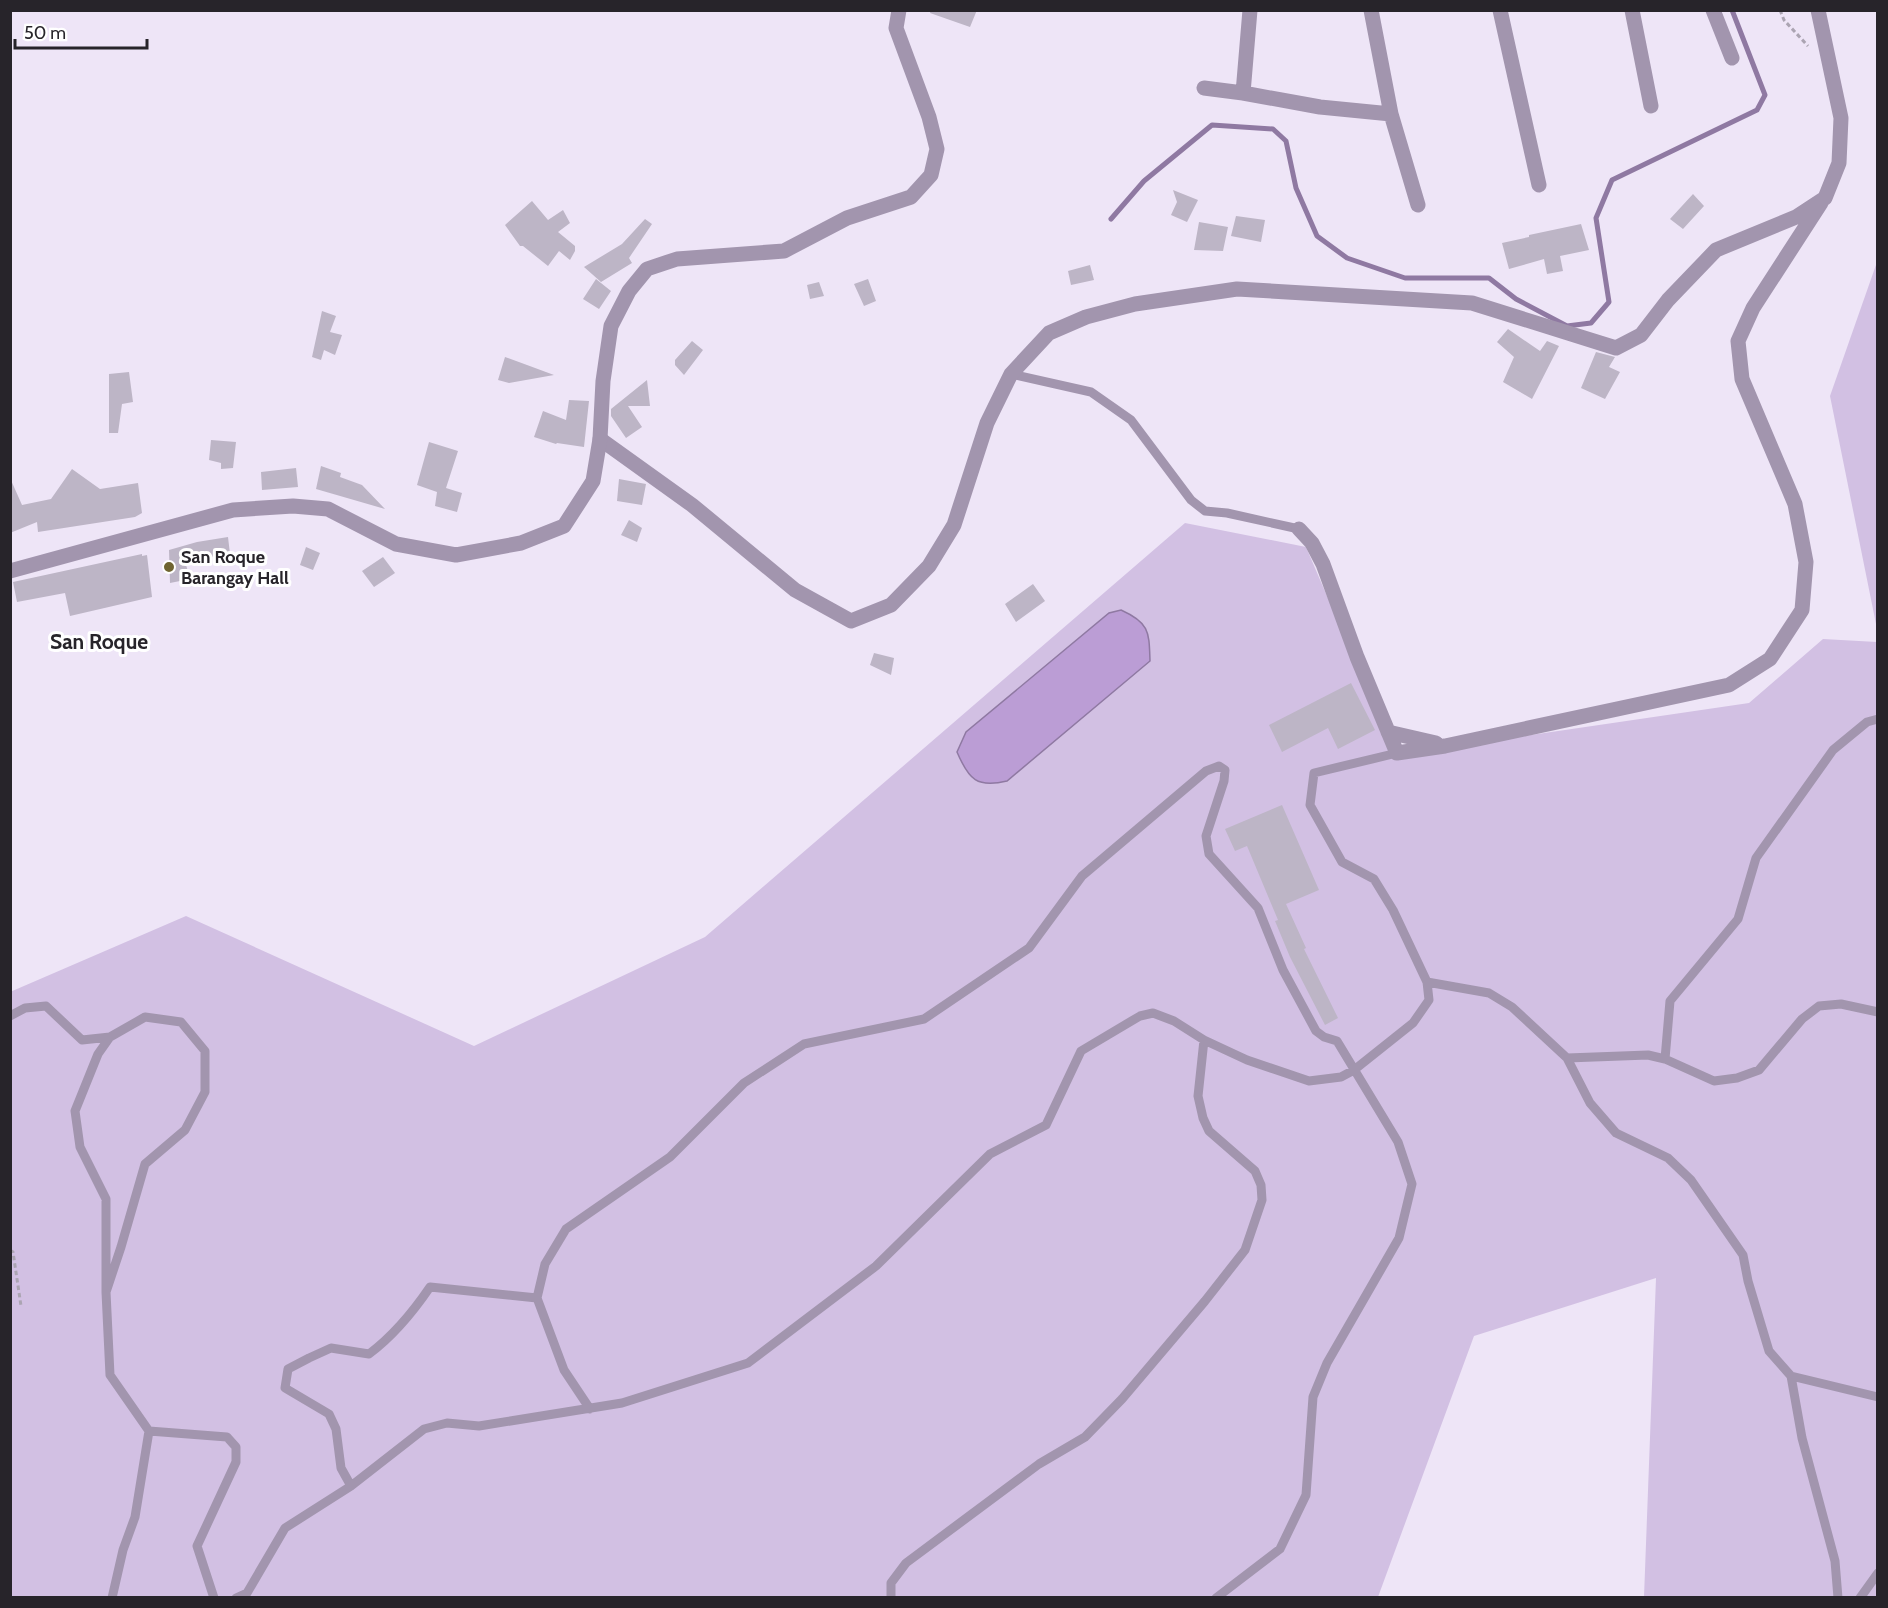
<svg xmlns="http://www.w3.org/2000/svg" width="1888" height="1608" viewBox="0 0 1888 1608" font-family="Cabin,sans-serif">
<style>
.green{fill:#d2c0e3}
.water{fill:#bb9dd5;stroke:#8f79a2;stroke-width:1.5}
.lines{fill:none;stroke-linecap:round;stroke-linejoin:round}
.stream{stroke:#8f79a2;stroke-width:5}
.building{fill:#bdb5c6}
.path{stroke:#aba4b2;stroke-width:3;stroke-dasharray:4.5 3;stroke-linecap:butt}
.service{stroke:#a295ae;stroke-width:9}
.minor{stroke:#a295ae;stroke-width:15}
.tertiary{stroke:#a295ae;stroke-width:15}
.poi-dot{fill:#6f6431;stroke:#fff;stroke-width:2}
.labels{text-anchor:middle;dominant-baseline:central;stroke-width:6;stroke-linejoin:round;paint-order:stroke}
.poi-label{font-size:18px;font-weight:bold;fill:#27242a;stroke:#fff;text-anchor:start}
.quarter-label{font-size:21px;font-weight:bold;fill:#27242a;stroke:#fff}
</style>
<rect width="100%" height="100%" fill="#eee5f7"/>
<path class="green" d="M1877 262V629L1830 396Z
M1185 523 1306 547 1395 755 1749 703 1823 639 1877 642V1597H1644L1656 1278 1474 1336 1378 1597H11L10 992 186 916 474 1046 705 937Z"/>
<path class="water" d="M1121 610C1150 623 1149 632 1150 661L1007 781C977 788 969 780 957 752L966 732 1109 613Z"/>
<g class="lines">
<path class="stream" d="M1111 219 1144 181 1212 125 1273 129 1286 141 1296 188 1317 236 1347 258 1405 278H1489L1516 299 1567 326 1591 323 1609 302 1596 218 1612 180 1757 110 1765 95 1732 10"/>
</g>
<path class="building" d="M931 10H977L970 27 930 13Z
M1173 190 1198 200 1187 222 1171 215 1177 202Z
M1693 194 1704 206 1683 229 1670 219Z
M532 201 548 220 563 210 570 223 558 232 575 246V251L570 260 559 251 548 266 523 246H520L505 225Z
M1236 216 1265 220 1261 242 1231 236Z
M645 219 652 224 629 258 632 263 601 282 584 267 622 244Z
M1199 222 1228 227 1223 251 1194 250Z
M1581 224 1589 250 1560 256 1563 271 1547 274 1544 259 1509 269 1502 243 1529 237V235Z
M1090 265 1094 280 1071 285 1068 271Z
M596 279 611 291 599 309 583 299Z
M868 279 876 301 864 306 854 284Z
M819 282 824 296 810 299 807 285Z
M322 311 336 316 330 332 342 335 335 355 324 350 321 360 312 357Z
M1508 329 1540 351 1547 341 1559 346 1532 399 1503 382 1514 357 1497 342Z
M692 341 703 350 684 375 675 365V360Z
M1596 352 1615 357 1609 367 1620 372 1605 399 1581 388Z
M505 357 527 365 554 375 509 383 498 380Z
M129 372 133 402 122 404 118 433H109V374Z
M647 380 650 406H628L642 427 626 438 611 416V409Z
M569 400 589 401 584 447 557 443 556 444 534 437 543 411 566 420Z
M211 440 236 442 233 468 221 469V463L209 460Z
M429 442 458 451 446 488 462 493 457 512 435 506 437 492 417 485Z
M321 466 341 473 340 477 362 485 385 509 316 489Z
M296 468 298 487 262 490 261 472Z
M72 469 100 489 138 483 142 513 135 517 38 532 37 522 10 533V478L22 505 51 499Z
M619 479 646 484 642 505 617 501Z
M629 520 642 528 637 542 621 535Z
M228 537 230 554 185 561 190 579 170 583 169 550 197 542Z
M306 547 320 553 313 570 300 565Z
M142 554V556L147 555 152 597 70 616 65 593 17 602 13 582Z
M383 557 395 573 374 587 362 571Z
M1033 584 1045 601 1016 622 1005 604Z
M874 653 894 658 891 675 870 665Z
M1351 683 1375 730 1338 749 1328 728 1282 752 1269 725Z
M1282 805 1319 890 1286 904 1306 948 1304 949 1338 1018 1325 1025 1290 957 1275 921 1278 920 1247 846 1235 851 1225 829Z"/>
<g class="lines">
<path class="path" d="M1780 10 1784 20 1808 46
M10 1250 13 1252 21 1306"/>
<path class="service" d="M1011 374 1091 392 1131 420 1191 500 1205 511 1227 513 1299 529
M1427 982 1489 993 1512 1007 1567 1058 1590 1103 1616 1133 1668 1158 1691 1180 1743 1255 1748 1281 1769 1351 1791 1376 1802 1438 1835 1561 1838 1598
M10 1016 25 1008 46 1006 82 1040 110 1037
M1567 1058 1648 1055 1665 1059 1714 1081 1737 1078 1759 1070 1802 1019 1819 1006 1841 1004 1878 1012
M1665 1059 1670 1001 1738 919 1756 858 1833 750 1867 722 1878 719
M106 1292 121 1247 145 1164 185 1130 205 1092V1051L181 1022 145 1017 110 1037 98 1054 75 1111 80 1147 106 1199V1292L110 1375 149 1431 227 1437 236 1447V1462L197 1546 214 1598
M537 1298 545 1264 566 1229 670 1157 744 1083 804 1044 924 1019 1029 948 1082 876 1206 771 1219 766 1225 770 1224 781 1206 836 1209 854 1258 908 1283 970 1316 1031 1324 1037 1337 1041 1398 1142 1412 1184 1399 1238 1327 1363 1313 1397 1306 1495 1280 1549 1216 1598
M1791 1376 1878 1397
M351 1486 341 1468 336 1429 329 1414 285 1388 288 1369 309 1358 331 1348 369 1354C393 1336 413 1312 430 1287L537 1298 564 1370 590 1409
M112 1598 123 1550 135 1517 149 1431
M236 1598 247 1593 285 1528 351 1486 424 1429 447 1423 479 1426 622 1403 748 1363 876 1266 990 1154 1046 1125 1081 1051 1140 1016 1153 1013 1174 1021 1204 1040 1247 1060 1309 1081 1341 1077 1354 1070 1413 1023 1429 1000 1427 982 1393 910 1374 879 1342 862 1310 805 1314 773 1397 753
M891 1598V1583L906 1563 1039 1464 1085 1437 1122 1399 1205 1301 1245 1250 1262 1200 1261 1185 1255 1171 1209 1131 1203 1118 1198 1096 1204 1040
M1860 1598 1878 1573"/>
<path class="minor" d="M1371 10 1391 114 1418 205
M1500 10 1539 185
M1632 10 1651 106
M1713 10 1732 58
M1204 88 1243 93 1320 107 1391 114
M1243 93 1250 10
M600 439 692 505 795 590 851 621 891 605 929 566 954 525 987 423 1011 374 1049 333 1086 317 1135 304 1237 289 1472 303 1616 348 1641 335 1668 300 1716 250 1796 217 1825 198 1839 163 1841 118 1818 10
M1299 529 1312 543 1323 564 1357 657 1397 753 1445 746 1729 685 1770 659 1802 610 1806 562 1795 504 1742 379 1738 341 1753 308 1821 203
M1388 732 1436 743"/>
<path class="tertiary" d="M10 571 233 510 293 506 328 509 396 544 456 555 521 543 564 526 593 481 600 439 603 381 611 326 629 291 647 269 677 259 784 251 847 218 911 197 931 175 937 149 929 117 896 28 899 10"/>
</g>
<circle class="poi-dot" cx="169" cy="567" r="6"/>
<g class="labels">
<g class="poi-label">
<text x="181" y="557">San Roque<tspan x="181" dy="21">Barangay Hall</tspan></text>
</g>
<g class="quarter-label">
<text x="99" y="641">San Roque</text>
</g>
</g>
<rect width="1888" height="1608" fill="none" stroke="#27242a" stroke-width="24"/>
<path d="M15 39v9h132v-9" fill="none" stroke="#27242a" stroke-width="3"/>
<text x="24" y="39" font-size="18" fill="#27242a" stroke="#ffffff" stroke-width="4.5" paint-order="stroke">50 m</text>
</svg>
